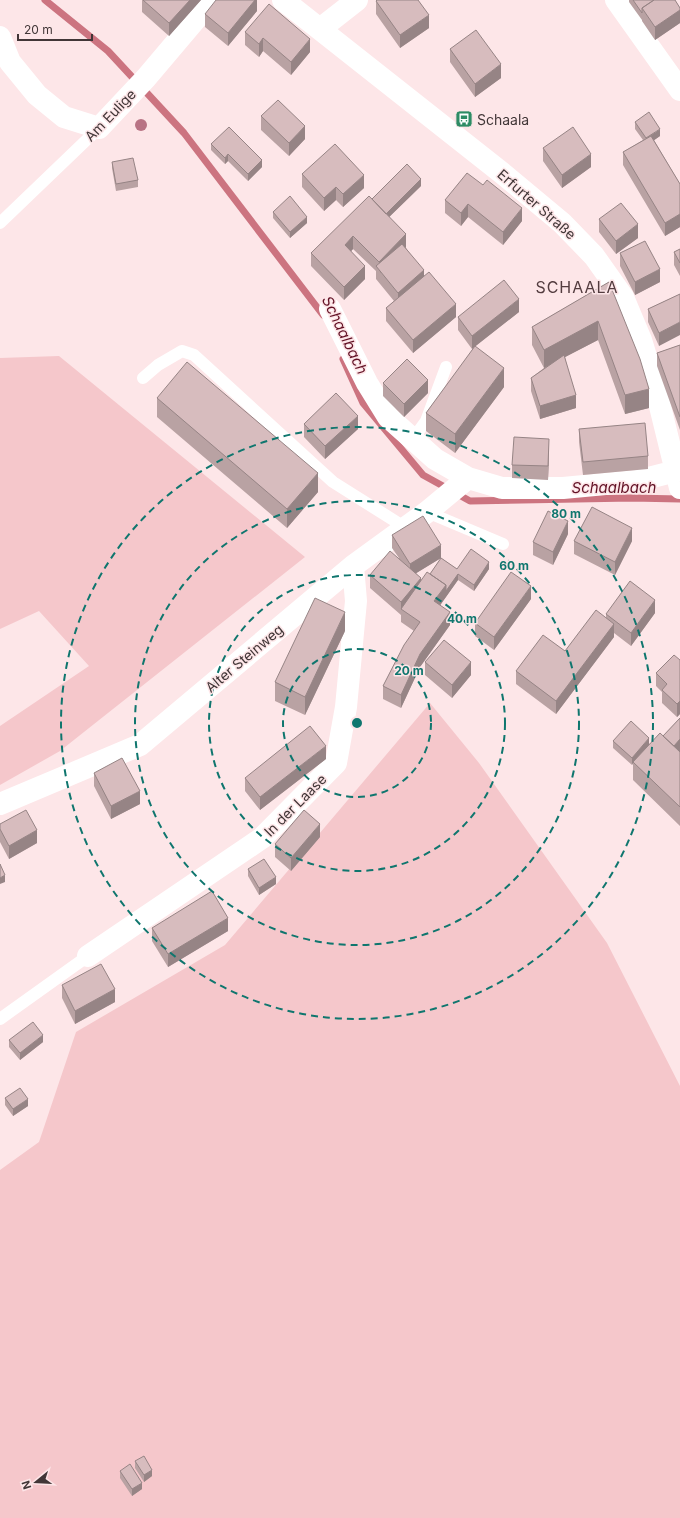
<svg xmlns="http://www.w3.org/2000/svg" width="680" height="1518" viewBox="0 0 680 1518" font-family="Inter,sans-serif">
<style>
.green{fill:#f5c7cb}
.lines{fill:none;stroke-linecap:round;stroke-linejoin:round}
.stream{stroke:#cc7480;stroke-width:7}
.lane{stroke:#fff;stroke-width:12}
.street{stroke:#fff;stroke-width:22}
.tree{fill:#b87384}
.wall{fill:#b9a2a3;fill-rule:evenodd}
.shaded-wall{fill:#968485}
.building{fill:#d7bcbe;stroke:#968485}
.ring{fill:none;stroke:#0f766e;stroke-width:2;stroke-dasharray:7 5}
.labels{text-anchor:middle;dominant-baseline:central;stroke-width:3;stroke-linejoin:round;paint-order:stroke}
.street-label{font-size:14px;fill:#413637;stroke:#fde6e8}
.poi-label{font-size:14px;fill:#413637;stroke:#fde6e8;text-anchor:start}
.water-label{font-size:15px;font-style:italic;fill:#621125;stroke:#fde6e8}
.quarter-label{font-size:16px;letter-spacing:1px;fill:#533c3f;stroke:#fde6e8}
.centre{fill:#0f766e;stroke:#fde6e8;stroke-width:2}
.ring-label{font-size:12px;text-anchor:middle;font-weight:bold;fill:#0f766e;stroke:#fde6e8;stroke-width:3;stroke-linejoin:round;paint-order:stroke}
</style>
<rect width="100%" height="100%" fill="#fde6e8"/>
<path class="green" d="M59 356 305 557 60 751 0 785V726L89 666 39 611 0 629V358Z
M430 703 479 763 607 943 680 1086V1518H0V1170L39 1142 76 1032 225 945Z"/>
<g class="lines">
<path class="stream" d="M45 0 108 51 184 133 323 315
M343 359 363 403 423 475 470 501 632 498 680 499"/>
<path class="lane" d="M0 223 99 128
M143 378 158 365 182 351 194 355 333 482 406 528
M413 439 426 421 446 367
M427 512 503 544
M0 1019 88 956"/>
<path class="street" d="M283 0 502 173 562 223 594 256 623 297 641 340 655 386 680 488
M616 0 680 90
M320 29 357 0
M0 37 10 62 37 95 64 117 99 128 146 78 212 0
M330 309 367 383 388 417 435 459 468 478 502 488H563L637 481 680 470
M0 804 140 745 353 566 427 512 468 478
M88 956 262 838 336 763 346 707 356 601 353 566"/>
</g>
<circle class="tree" cx="141" cy="125" r="6"/>
<path class="wall" d="M142 0H201L169 36 142 12Z
M257 0V11L228 46 205 27V14Z
M629 0H675L680 8V23L655 40 642 21V19V20L629 2Z
M376 1 429 28 400 48 376 14Z
M245 32 310 52 291 75 263 51 259 57 245 45Z
M450 49 501 78 475 97 450 62Z
M261 116 305 139 289 156 261 130Z
M635 122 660 136 654 140 680 184V227L665 236 623 165V152L643 140 635 129Z
M211 144 262 167 248 181 228 161 225 164 211 150Z
M543 148 591 167 562 188 543 161Z
M112 162 138 180V187L116 191 112 168Z
M302 174 364 188 343 207 336 200 324 211 302 187Z
M483 185 522 221 503 245 468 217 461 226 445 213V200Z
M421 186 389 217 406 247V248L424 275 456 317 413 353 386 321V308L394 301 376 279V271L353 249 351 251 365 279 344 300 311 266V253L372 199Z
M273 212 307 223 290 238 273 218Z
M599 219 638 238 616 254 599 232Z
M680 249V276L674 265V252Z
M620 253 660 282 635 295 620 266Z
M609 282 649 408 625 414 598 340 565 357 576 408 540 419 531 391V378L544 368 532 345V327Z
M680 294 659 346 648 322V309Z
M519 312 475 346 504 387 455 453 426 431V413L475 347 472 349 458 330V317Z
M680 345V430L657 366V353Z
M383 383 428 393 404 417 383 396Z
M157 398 318 492 287 528 157 417Z
M304 424 358 429 325 459 304 437Z
M579 429 648 456V469L583 475 579 442Z
M549 452 548 480 512 478V465Z
M568 534 553 565 533 555V542Z
M392 535 441 558 457 569H489L474 591 458 580 440 605 450 625 420 667 401 708 383 699V686L414 631 401 622V615L370 588V575L399 558 392 548ZM441 558 430 574 421 580 416 573Z
M574 541H632L615 575 574 554Z
M531 599 494 650 475 636V623Z
M655 613 631 646 614 633V637L556 714 516 684V671L565 651 606 618V614Z
M345 631 305 715 275 701V682Z
M680 660V714L677 717 662 703V692L656 686V673Z
M425 662 471 675 452 698 425 675Z
M680 718V826L633 780V763L632 765 613 748V741L649 744 663 736Z
M326 759 260 810 245 791V778Z
M94 773 140 804 111 819 94 786Z
M0 824 37 843 9 859 0 842Z
M320 837 291 871 275 857V844Z
M248 869 276 884 259 895 248 876Z
M152 928 228 931 168 967 152 941Z
M62 985 115 1002 75 1024 62 998Z
M9 1040 43 1042 20 1060 9 1047Z
M5 1098 28 1106 13 1116 5 1105Z
M135 1461 152 1476 144 1482 135 1468Z
M120 1471 142 1489 132 1496 120 1478Z"/>
<path class="shaded-wall" d="M190 0H201L169 36V23Z
M255 0H257V11L228 46V33Z
M680 10V23L655 40V27Z
M429 15V28L400 48V35Z
M263 38V51L259 57V44Z
M310 39V52L291 75V62Z
M501 64V78L475 97V84Z
M305 126V139L289 156V143Z
M660 129V136L646 146V139Z
M228 154V161L225 164V158Z
M591 154V167L562 188V175Z
M262 160V167L248 181V174Z
M364 175V188L343 207V194Z
M421 179V186L383 223V217Z
M336 187V200L324 211V198Z
M468 204V217L461 226V213Z
M522 208V221L503 245V232Z
M680 214V227L665 236V223Z
M307 217V223L290 238V232Z
M638 224V238L616 254V241Z
M406 234V247L381 273 379 270V262Z
M353 236V249L345 258V245Z
M365 266V279L344 300V287Z
M660 269V282L635 295V282Z
M424 270V283L398 306V293Z
M519 299V312L472 349V336Z
M456 304V317L413 353V340Z
M598 321V340L544 368V350Z
M680 322V335L659 346V333Z
M504 368V387L455 453V434Z
M428 380V393L404 417V404Z
M649 389V408L625 414V395Z
M576 395V408L540 419V406Z
M358 416V429L325 459V446Z
M549 439V452L548 480V466Z
M318 473V492L287 528V509Z
M568 521V534L553 565V552Z
M632 528V541L615 575V562Z
M441 545V558L410 577V564Z
M489 562V569L474 591V585Z
M458 574V580L434 614V601L446 585Z
M421 578V591L401 609V615V602Z
M531 586V599L494 650V637Z
M655 600V613L631 646V633Z
M345 612V631L305 715V697Z
M450 612V625L420 667 401 708V695L420 654Z
M614 624V637L556 714V701Z
M471 662V675L452 698V685Z
M680 701V714L677 717V704Z
M649 738V745L633 762V763L632 765V758Z
M680 739V752L671 749Z
M326 746V759L260 810V797Z
M140 791V804L111 819V806Z
M320 824V837L291 871V858Z
M37 830V843L9 859V846Z
M5 875V882L0 884V878Z
M276 877V884L259 895V888Z
M228 918V931L168 967V954Z
M115 989V1002L75 1024V1011Z
M43 1035V1042L20 1060V1053Z
M28 1099V1106L13 1116V1109Z
M152 1470V1476L144 1482V1475Z
M142 1483V1489L132 1496V1489Z"/>
<path class="building" d="M143 0H190L169 23Z
M216 0H255L228 33 205 14Z
M377 0H418L429 15 400 35 376 1Z
M633 0H654L642 8V13Z
M654 0H675L680 8V10L655 27 642 8Z
M269 4 310 39 291 62 263 38 259 44 245 32Z
M476 30 501 64 475 84 450 49Z
M278 100 305 126 289 143 261 116Z
M649 112 660 129 646 138 635 122Z
M229 127 262 160 248 174 228 154 225 158 211 144Z
M573 127 591 154 562 175 543 148Z
M651 136 680 184V214L665 223 623 152Z
M335 144 364 175 343 194 336 187 324 198 302 174Z
M133 158 138 180 116 184 112 162Z
M407 164 421 179 386 214 372 199Z
M467 173 483 185 487 180 522 208 503 232 468 204 461 213 445 200Z
M290 196 307 217 290 232 273 212Z
M369 196 406 234 379 262 353 236 345 245 365 266 344 287 311 253Z
M621 203 638 224 616 241 599 219Z
M645 241 660 269 635 282 620 253Z
M402 244 424 270 398 293 376 266Z
M680 249V263L674 252Z
M429 272 456 304 413 340 386 308Z
M504 280 519 299 472 336 458 317Z
M609 282 640 359 649 389 625 395 598 321 544 350 532 327Z
M680 294V322L659 333 648 309Z
M680 345V417L657 353Z
M475 346 504 368 455 434 426 413Z
M564 355 576 395 540 406 531 378Z
M407 359 428 380 404 404 383 383Z
M187 362 318 473 287 509 157 398Z
M336 393 358 416 325 446 304 424Z
M645 423 648 456 583 462 579 429Z
M514 437 549 439 548 466 512 465Z
M592 507 632 528 615 562 574 541Z
M548 511 568 521 553 552 533 542Z
M423 516 441 545 410 564 392 535Z
M471 549 489 562 474 585 458 574 446 591V585L430 574 441 558 457 569Z
M390 551 421 578 401 602 370 575Z
M427 572 446 585 434 601 450 612 420 654 401 695 383 686 404 645 420 622 401 609Z
M511 572 531 586 494 637 475 623Z
M630 581 655 600 631 633 606 614Z
M315 598 345 612 305 697 275 682Z
M596 610 614 624 556 701 516 671 543 635 565 651Z
M444 640 471 662 452 685 425 662Z
M674 655 680 660V701L677 704 662 690 667 684 656 673Z
M680 718V739L674 746 663 736Z
M631 721 649 738 632 758 613 741Z
M310 726 326 746 260 797 245 778Z
M660 733 680 752V807L633 762Z
M122 758 140 791 111 806 94 773Z
M26 810 37 830 9 846 0 829V824Z
M304 810 320 824 291 858 275 844Z
M264 859 276 877 259 888 248 869Z
M0 864 5 875 0 878Z
M212 891 228 918 168 954 152 928Z
M101 964 115 989 75 1011 62 985Z
M33 1022 43 1035 20 1053 9 1040Z
M20 1088 28 1099 13 1109 5 1098Z
M144 1456 152 1470 144 1475 135 1461Z
M130 1464 142 1483 132 1489 120 1471Z"/>
<g class="ring">
<circle cx="357" cy="723" r="74"/>
<circle cx="357" cy="723" r="148"/>
<circle cx="357" cy="723" r="222"/>
<circle cx="357" cy="723" r="296"/>
</g>
<defs>
<g id="bus-square" transform="scale(0.9)"><rect x="-9" y="-9" width="18" height="18" rx="4" fill="#2d8c65" stroke="#fde6e8"/><path d="M-5-6H5V4H4V6H2V4H-2V6H-4V4H-5ZM-3.5-4V0h7V-4ZM-3.5 1.2v1.5H-2V1.2ZM2 1.2v1.5H3.5V1.2Z" fill="#fff"/></g>
</defs>
<g fill-rule="evenodd">
<use href="#bus-square" x="464" y="119"/>
</g>
<g class="labels">
<g class="street-label">
<text transform="translate(110 115) rotate(-46)">Am Eulige</text>
<text transform="translate(537 204) rotate(41)">Erfurter Straße</text>
<text transform="translate(244 658) rotate(-40)">Alter Steinweg</text>
<text transform="translate(295 805) rotate(-45)">In der Laase</text>
</g>
<g class="poi-label">
<text x="477" y="119">Schaala</text>
</g>
<g class="water-label">
<text transform="translate(345 335) rotate(64)">Schaalbach</text>
<text x="614" y="487">Schaalbach</text>
</g>
<g class="quarter-label">
<text x="577" y="287">SCHAALA</text>
</g>
</g>
<circle cx="357" cy="723" r="6" class="centre"/>
<g class="ring-label">
<text x="566" y="518">80 m</text>
<text x="514" y="570">60 m</text>
<text x="462" y="623">40 m</text>
<text x="409" y="675">20 m</text>
</g>
<g transform="translate(36 1482) rotate(252)" stroke="#fde6e8" stroke-width="3" paint-order="stroke">
<path d="M0-3L7 15L0 10L-7 15Z" fill="#413637"/>
<text y="-6" font-size="11" font-weight="bold" text-anchor="middle" fill="#413637">N</text>
</g>
<path d="M18 34v6h74v-6" fill="none" stroke="#413637" stroke-width="2"/>
<text x="24" y="34" font-size="12" fill="#413637" stroke="#fde6e8" stroke-width="3" paint-order="stroke">20 m</text>
</svg>
